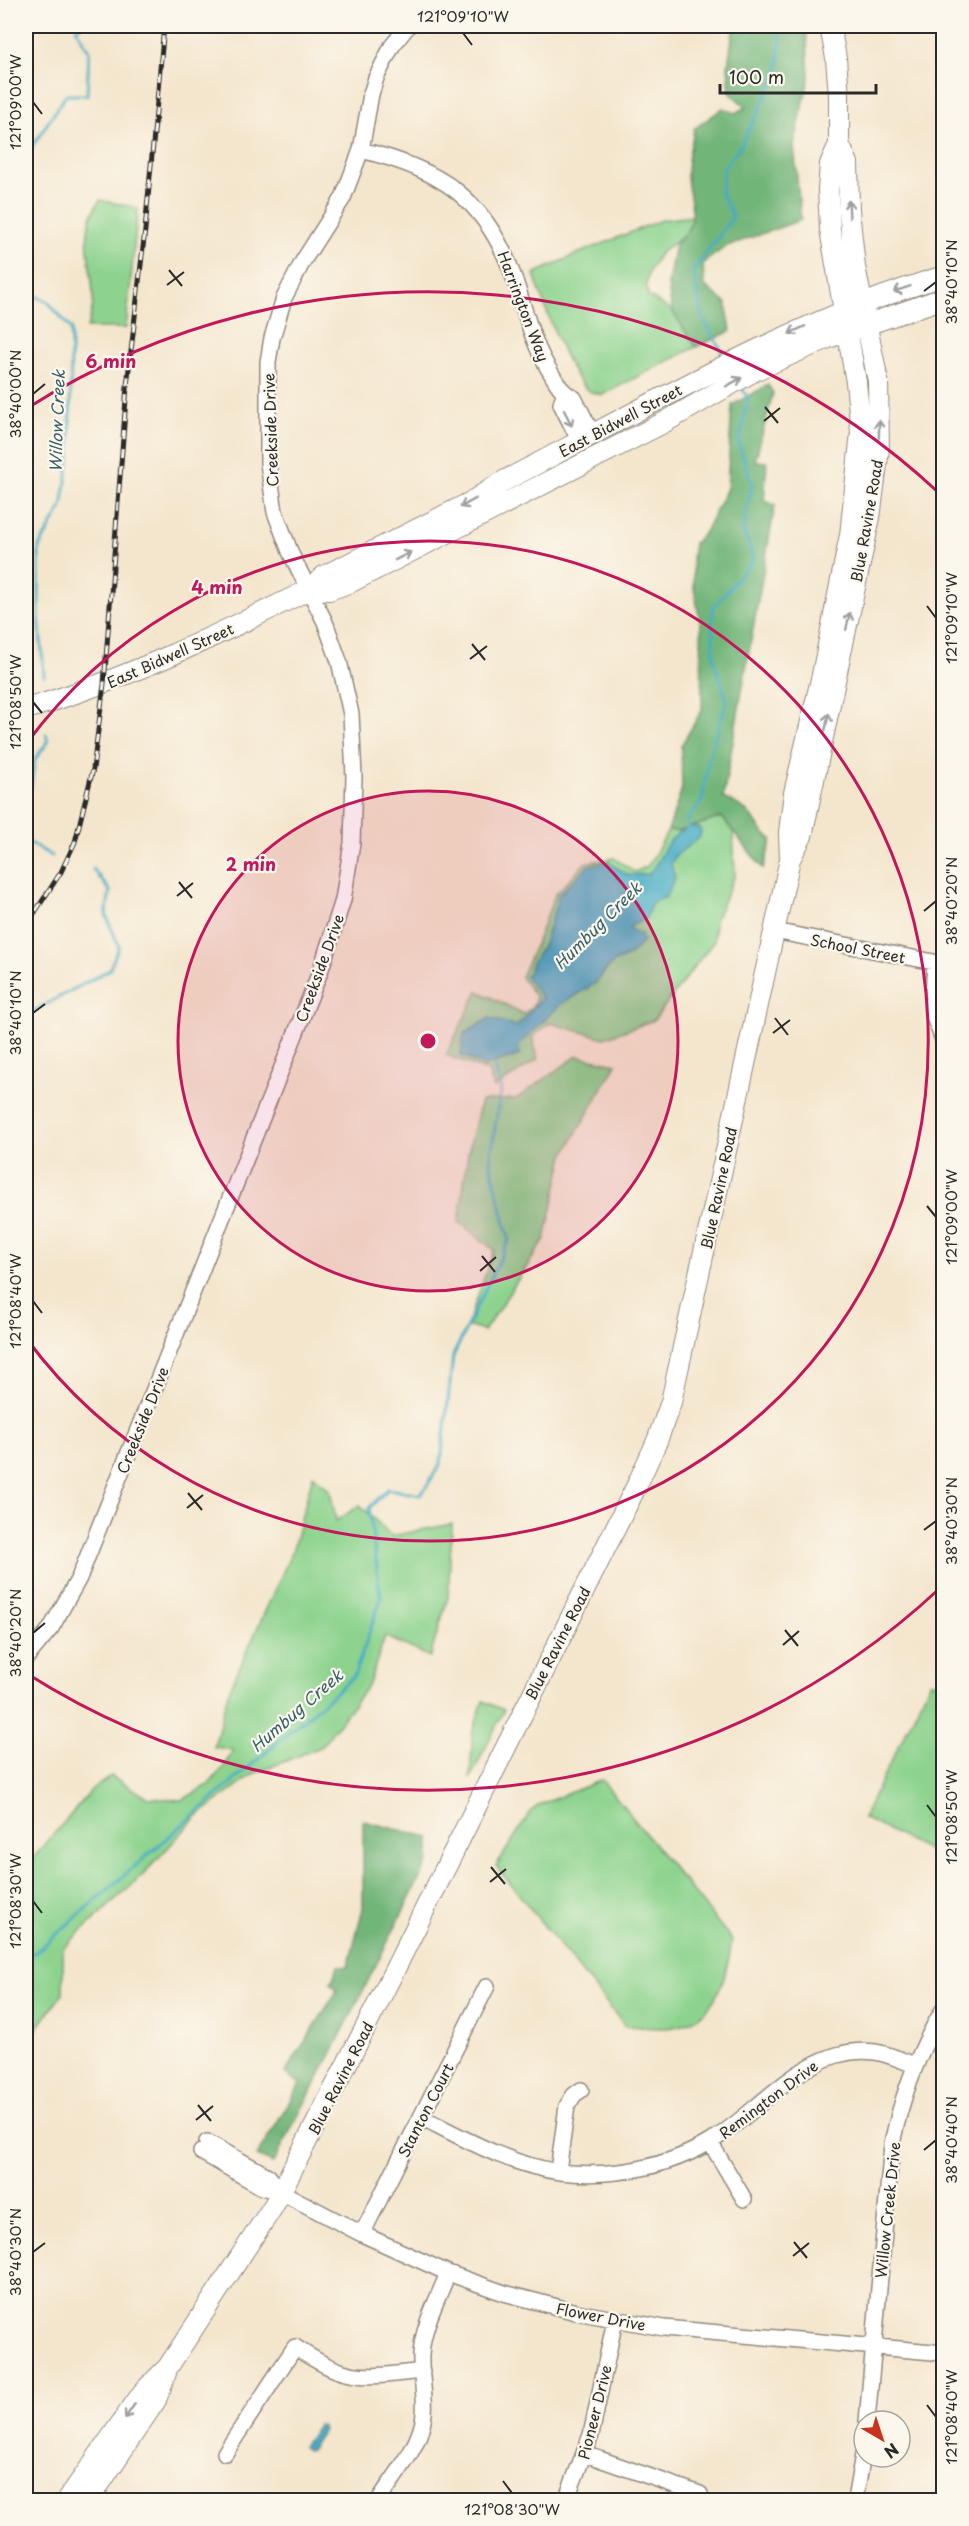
<svg xmlns="http://www.w3.org/2000/svg" width="969" height="2526" viewBox="0 0 969 2526" font-family="'Playpen Sans',sans-serif">
<style>
.green{fill:#8dd38e;stroke:#5c7f5c;stroke-width:1.5}
.forest{fill:#72b579;stroke:#4e7052;stroke-width:1.5}
.water{fill:#44acc4;stroke:#386c78;stroke-width:1.5}
.lines{fill:none;stroke-linecap:round;stroke-linejoin:round}
.stream{stroke:#44acc4;stroke-width:3}
.minor-casing{stroke:#90887c;stroke-width:18}
.major-casing{stroke:#90887c;stroke-width:22}
.minor{stroke:#fff;stroke-width:15}
.major{stroke:#fff;stroke-width:20}
.rail-casing{stroke:#2b2b2b;stroke-width:5}
.rail{stroke:#fbf7ec;stroke-width:3;stroke-dasharray:9;stroke-linecap:butt}
.oneway{stroke:#a0a0a0}
.ticks{fill:none;stroke:#2b2b2b;stroke-width:2}
.ring{fill:none;stroke:#c2185b;stroke-width:3}
.labels{text-anchor:middle;dominant-baseline:central;stroke-width:4.5;stroke-linejoin:round;paint-order:stroke}
.street-label{font-size:15px;fill:#2b2b2b;stroke:#fbf7ec}
.water-label{font-size:16px;font-style:italic;fill:#355f68;stroke:#fbf7ec}
.centre{fill:#c2185b;stroke:#fbf7ec;stroke-width:3}
.ring-label{font-size:18px;text-anchor:middle;font-weight:bold;fill:#c2185b;stroke:#fbf7ec;stroke-width:4.5;stroke-linejoin:round;paint-order:stroke}
.neatline{fill:none;stroke:#2b2b2b;stroke-width:2}
.ticks-label{font-size:15px;text-anchor:middle;fill:#2b2b2b}
</style>
<rect width="100%" height="100%" fill="#fbf7ec"/>
<filter id="ink" filterUnits="userSpaceOnUse"><feTurbulence type="fractalNoise" baseFrequency=".0167" numOctaves="2"/><feDisplacementMap in="SourceGraphic" scale="12" xChannelSelector="R" yChannelSelector="G"/><feConvolveMatrix kernelMatrix="1 2 1 2 8 2 1 2 1" color-interpolation-filters="sRGB"/></filter>
<filter id="wash" filterUnits="userSpaceOnUse"><feTurbulence type="fractalNoise" baseFrequency=".008" numOctaves="4" result="noise"/><feDisplacementMap in="SourceGraphic" scale="24" xChannelSelector="R" yChannelSelector="G"/><feGaussianBlur stdDeviation="1.35" result="paint"/><feColorMatrix in="noise" values="0 0 0 0 0 0 0 0 0 0 0 0 0 0 0 0 0 1.4 0 .05"/><feComposite in="paint" operator="in"/></filter>
<g filter="url(#wash)">
<rect width="100%" height="100%" fill="#f4e6cd"/>
<path class="green" d="M100 200 138 208 126 328H87C89 320 93 310 93 301 94 264 76 234 100 200Z
M694 216 685 235 661 252 649 271 646 286 648 296 675 313 696 347 602 395C599 394 592 393 589 391 568 377 542 299 534 274L577 254 661 220Z
M722 817 733 832 735 875 715 920 714 941 654 1020 604 1038 550 1023 532 1037 538 1059 494 1088 488 1071 446 1055 478 991 524 1014 533 1006 536 997 521 977 536 944 555 895 585 863 614 858 635 872 648 866 668 831H680Z
M577 1056 616 1064 564 1155 545 1239 484 1331 467 1326 494 1250 459 1222 468 1153 481 1101 516 1099Z
M313 1475 330 1490 336 1521 360 1505 391 1536 452 1524 448 1597 430 1657 385 1636 369 1684 321 1747 253 1774 196 1817 142 1876 63 1948V1993L26 2044V1864L35 1856 92 1790 111 1776 148 1798 182 1800 207 1786 223 1768 233 1750 214 1747 228 1693 292 1552Z
M931 1681 944 1687V1844L938 1855 863 1818Z
M483 1701 504 1710 470 1779 473 1731Z
M602 1780 732 1940C726 1982 714 2027 662 2028 650 2028 637 2026 625 2026L496 1866 530 1813 539 1805Z"/>
<path class="forest" d="M734 26H806L809 78 794 146 801 220 727 246 703 263 704 285 726 303 731 331 696 347 672 311 668 284 675 244C706 218 686 203 687 171 687 158 692 143 694 129L723 108 735 113 746 107 730 93 728 65Z
M768 385 773 393 755 461 767 462 764 501 775 505 723 798C735 803 745 807 752 817 760 827 761 833 772 839L763 869 722 817 679 831H668L682 788 681 746 702 710 701 626 694 589 692 558 694 543 705 532 727 488 732 405Z
M363 1821 429 1837V1860L331 2054 273 2163 257 2156 300 2084 285 2073 337 1991 331 1983 338 1966 348 1967 363 1908Z"/>
<path class="water" d="M694 826 701 829 700 837 675 856 671 864 675 878 665 898 652 902 646 919 632 925 629 929 641 934 643 942 629 956 615 962 606 970 596 983 561 1004 519 1045 520 1055 485 1066 461 1055 464 1034 489 1018 517 1026 542 998 526 977 533 961 544 944 559 895 588 866 608 862 628 875 649 874C668 851 661 838 694 826Z
M318 2425 322 2426 324 2429 310 2450 306 2451 303 2447Z"/>
<g class="lines">
<path class="stream" d="M26 156 66 95H87L89 51 76 29 80 26
M26 291 48 302 71 329 70 458 62 507 39 547V617L44 676
M725 357 702 317 693 271 733 217 721 193 724 167 741 145 778 74 781 26
M26 797 31 786 35 759 48 742 46 734
M686 831 689 828 687 820 702 801 708 761 727 700 714 661 712 609 754 559 743 530 752 484 739 445 748 398 741 386
M26 835 28 842 52 856
M26 1015 109 970 119 947 106 915 110 891 93 869
M26 1955 36 1952 354 1676 381 1599 369 1508 388 1489 421 1495 441 1463 453 1356 509 1240 490 1162 501 1088 493 1061"/>
</g>
</g>
<g filter="url(#ink)">
<g class="lines">
<g class="minor-casing">
<path id="minor" d="M361 150C440 169 486 198 514 278 525 309 531 340 548 368 556 381 561 393 574 398L593 435
M564 394 561 404 580 442
M774 931 944 964
M935 963 932 1012 944 1042
M26 1658 51 1628 79 1578 320 972 343 900 352 843 354 777 351 714 339 661 325 622 291 554 275 512 268 463V362L272 338 284 298 303 261 343 198 361 150 371 94 376 78 392 46 408 26
M421 2117C465 2139 510 2165 560 2172 611 2178 668 2168 713 2140 763 2109 809 2043 875 2052 889 2054 901 2060 914 2065
M207 2142 268 2176 281 2192
M710 2142 744 2199
M201 2152 262 2187 281 2192 362 2234 448 2273 504 2293 576 2312 664 2328 944 2353
M558 2171 567 2106 574 2095 581 2090
M362 2234 487 1986
M867 2421 892 2144C902 2094 918 2052 944 2008
M225 2453 295 2347C347 2382 361 2378 422 2371
M585 2454 700 2494 698 2500
M379 2500C393 2478 413 2455 421 2429 429 2404 420 2381 421 2356 422 2327 438 2299 448 2273
M566 2500 591 2435 615 2320
M855 2500 864 2449"/>
</g>
<g class="major-casing">
<path id="major" d="M310 589 329 590 351 582 665 422 756 370 828 338 944 298
M26 709C125 680 218 635 310 589L324 576 469 503 504 481C648 407 787 323 944 276
M791 857 802 836 870 517 879 449 878 381 855 267 849 210 848 163 839 144
M67 2500 143 2392 168 2367 274 2205 375 2009 637 1485 657 1441 671 1402 790 859 789 832 794 793 822 675 850 535 861 432 856 382 830 229 828 190 830 164 839 144V96L836 58 830 26
M89 2500 156 2400 166 2373"/>
</g>
<use href="#minor" class="minor"/>
<use href="#major" class="major"/>
<g class="rail-casing">
<path id="rail" d="M26 926 61 872 75 842 93 769 104 684 127 386 145 230 164 26"/>
</g>
<use href="#rail" class="rail"/>
</g>
<defs><path id="oneway-shaft" d="M-6 0H5M1.5-3L5.5 0L1.5 3" fill="none" stroke-width="1.6" stroke-linecap="round" stroke-linejoin="round" transform="scale(1.5)"/></defs>
<g class="oneway">
<use href="#oneway-shaft" transform="translate(849 209) rotate(-93)"/>
<use href="#oneway-shaft" transform="translate(902 289) rotate(161)"/>
<use href="#oneway-shaft" transform="translate(797 330) rotate(155)"/>
<use href="#oneway-shaft" transform="translate(734 382) rotate(-29)"/>
<use href="#oneway-shaft" transform="translate(568 418) rotate(63)"/>
<use href="#oneway-shaft" transform="translate(879 429) rotate(-89)"/>
<use href="#oneway-shaft" transform="translate(468 503) rotate(151)"/>
<use href="#oneway-shaft" transform="translate(403 556) rotate(-27)"/>
<use href="#oneway-shaft" transform="translate(848 621) rotate(-78)"/>
<use href="#oneway-shaft" transform="translate(827 722) rotate(-78)"/>
<use href="#oneway-shaft" transform="translate(130 2411) rotate(124)"/>
</g>
</g>
<path class="ticks" d="M463 33 472 45M33 102 42 114M169 270 182 286M167 285 184 272M924 291 936 282M33 394 45 384M765 407 778 423M764 421 780 408M927 606 936 618M472 644 485 660M470 659 487 646M33 702 42 713M179 882 192 898M177 896 193 883M924 911 936 901M33 1013 45 1004M775 1018 788 1035M773 1033 790 1020M927 1206 936 1217M482 1256 495 1272M480 1271 496 1257M33 1301 42 1313M188 1493 202 1510M187 1508 203 1495M924 1530 936 1521M785 1630 798 1646M33 1633 45 1623M783 1645 799 1631M927 1805 936 1817M491 1867 505 1884M490 1882 506 1869M33 1901 42 1913M198 2105 211 2121M196 2120 213 2106M924 2150 936 2140M794 2242 807 2258M33 2252 45 2243M793 2256 809 2243M927 2405 936 2417M503 2481 512 2493"/>
<circle cx="428" cy="1041" r="250" fill="#c2185b" fill-opacity=".12"/>
<g class="ring">
<circle cx="428" cy="1041" r="250"/>
<path d="M26 744A500 500 0 1 1 26 1338"/>
<path d="M939 1589A749 749 0 0 1 26 1673M26 409A749 749 0 0 1 939 493"/>
</g>
<g class="labels">
<g class="street-label">
<text transform="translate(524 306) rotate(69)">Harrington Way</text>
<text transform="translate(620 420) rotate(-28)">East Bidwell Street</text>
<text transform="translate(270 430) rotate(-92)">Creekside Drive</text>
<text transform="translate(866 521) rotate(-80)">Blue Ravine Road</text>
<text transform="translate(170 655) rotate(-24)">East Bidwell Street</text>
<text transform="translate(858 948) rotate(11)">School Street</text>
<text transform="translate(319 968) rotate(-70)">Creekside Drive</text>
<text transform="translate(718 1188) rotate(-78)">Blue Ravine Road</text>
<text transform="translate(142 1420) rotate(-68)">Creekside Drive</text>
<text transform="translate(557 1643) rotate(-63)">Blue Ravine Road</text>
<text transform="translate(340 2078) rotate(-63)">Blue Ravine Road</text>
<text transform="translate(768 2099) rotate(-37)">Remington Drive</text>
<text transform="translate(425 2110) rotate(-63)">Stanton Court</text>
<text transform="translate(887 2210) rotate(-84)">Willow Creek Drive</text>
<text transform="translate(601 2316) rotate(11)">Flower Drive</text>
<text transform="translate(594 2412) rotate(-76)">Pioneer Drive</text>
</g>
<g class="water-label">
<text transform="translate(56 421) rotate(-88)">Willow Creek</text>
<text transform="translate(597 925) rotate(-45)">Humbug Creek</text>
<text transform="translate(296 1710) rotate(-41)">Humbug Creek</text>
</g>
</g>
<circle cx="428" cy="1041" r="9" class="centre"/>
<g class="ring-label">
<text x="111" y="368">6 min</text>
<text x="217" y="594">4 min</text>
<text x="251" y="871">2 min</text>
</g>
<rect width="969" height="2526" fill="none" stroke="#fbf7ec" stroke-width="66"/>
<g transform="translate(882 2439) rotate(141)"><circle r="28" fill="#fbf7ec" stroke="#a8a59f" stroke-width="1.5"/>
<path d="M0-4.5L10 22L0 15L-10 22Z" fill="#c8321e"/>
<text y="-9" font-size="16" font-weight="bold" text-anchor="middle" fill="#2b2b2b">N</text>
</g>
<path d="M720 84v9h156v-9" fill="none" stroke="#2b2b2b" stroke-width="3"/>
<text x="729" y="84" font-size="18" fill="#2b2b2b" stroke="#fbf7ec" stroke-width="4.5" paint-order="stroke">100 m</text>
<rect x="33" y="33" width="903" height="2460" class="neatline"/>
<g class="ticks-label">
<text x="463" y="22">121°09'10"W</text>
<text transform="translate(16 102) rotate(-90)" y="5">121°09'00"W</text>
<text transform="translate(952 282) rotate(-90)" y="5">38°40'10"N</text>
<text transform="translate(16 394) rotate(-90)" y="5">38°40'00"N</text>
<text transform="translate(952 618) rotate(-90)" y="5">121°09'10"W</text>
<text transform="translate(16 702) rotate(-90)" y="5">121°08'50"W</text>
<text transform="translate(952 901) rotate(-90)" y="5">38°40'20"N</text>
<text transform="translate(16 1013) rotate(-90)" y="5">38°40'10"N</text>
<text transform="translate(952 1217) rotate(-90)" y="5">121°09'00"W</text>
<text transform="translate(16 1301) rotate(-90)" y="5">121°08'40"W</text>
<text transform="translate(952 1521) rotate(-90)" y="5">38°40'30"N</text>
<text transform="translate(16 1633) rotate(-90)" y="5">38°40'20"N</text>
<text transform="translate(952 1817) rotate(-90)" y="5">121°08'50"W</text>
<text transform="translate(16 1901) rotate(-90)" y="5">121°08'30"W</text>
<text transform="translate(952 2140) rotate(-90)" y="5">38°40'40"N</text>
<text transform="translate(16 2252) rotate(-90)" y="5">38°40'30"N</text>
<text transform="translate(952 2417) rotate(-90)" y="5">121°08'40"W</text>
<text x="512" y="2515">121°08'30"W</text>
</g>
</svg>
